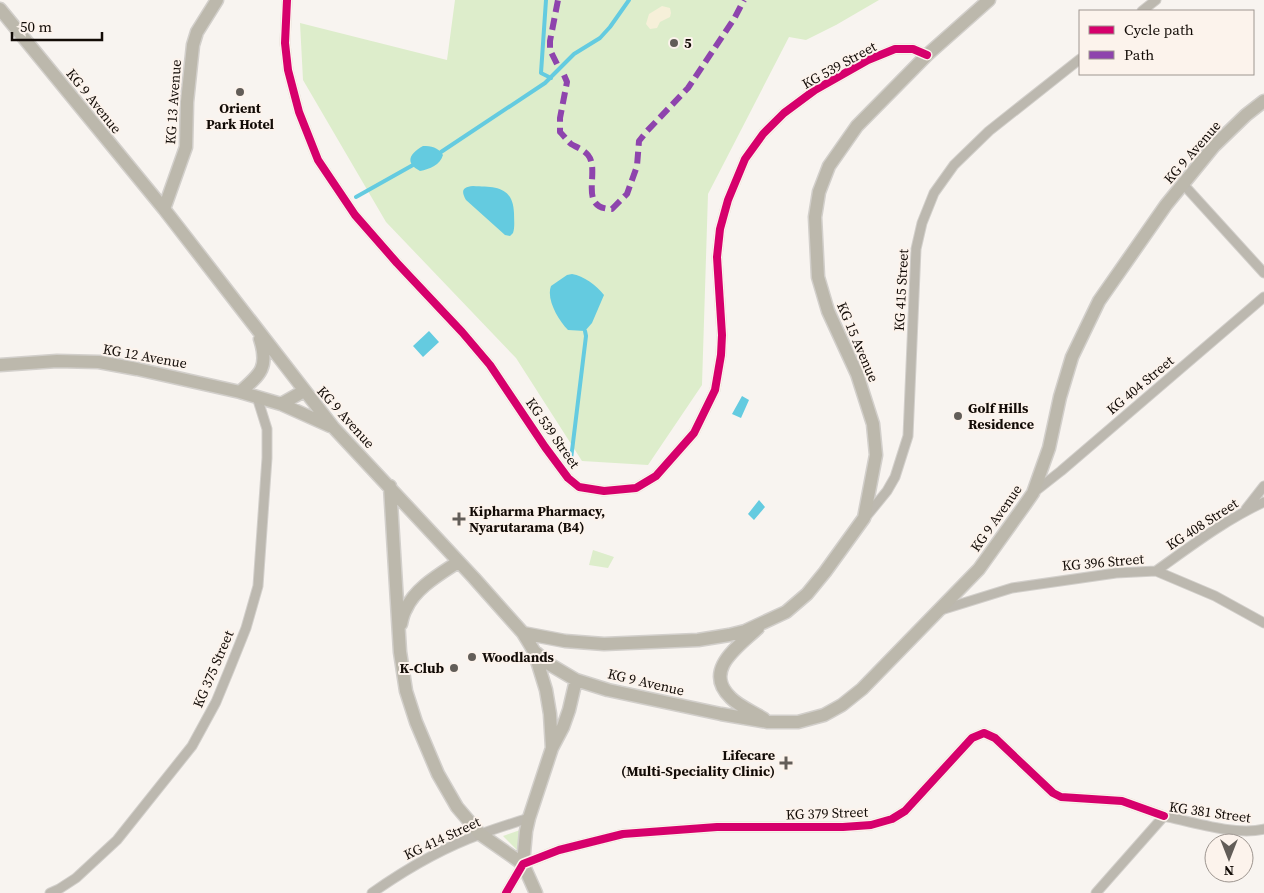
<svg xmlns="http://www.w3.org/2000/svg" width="1264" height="893" viewBox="0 0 1264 893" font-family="'Source Serif 4',serif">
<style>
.green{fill:#ddedcb}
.sand{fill:#f6f0d9}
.water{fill:#64cbe0}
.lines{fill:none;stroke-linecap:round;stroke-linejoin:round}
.stream{stroke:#64cbe0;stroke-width:4}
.street-casing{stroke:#d2cfcb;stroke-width:11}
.secondary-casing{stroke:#d2cfcb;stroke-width:15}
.street{stroke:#bcb8af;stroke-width:9}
.secondary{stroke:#bcb8ac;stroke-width:12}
.quiet{stroke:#8e44ad;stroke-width:6;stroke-dasharray:12 6;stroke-linecap:butt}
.cycleway-casing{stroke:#fcf3ec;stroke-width:11}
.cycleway{stroke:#d6006c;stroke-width:8}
.poi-dot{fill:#625d58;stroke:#fcf3ec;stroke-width:2}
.labels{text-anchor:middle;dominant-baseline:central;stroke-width:4;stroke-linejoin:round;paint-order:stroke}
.poi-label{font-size:14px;font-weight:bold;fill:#120b06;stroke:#fcf3ec;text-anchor:start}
.street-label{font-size:14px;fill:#120b06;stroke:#fcf3ec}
</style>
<rect width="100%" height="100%" fill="#f8f4f0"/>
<path class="green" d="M455 0H879L836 25 806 40 789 37 708 194 702 385 648 465 582 461 516 358 386 222 303 80 300 23 447 60Z
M593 550 614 557 608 568 589 565Z
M523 829V856L503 836Z"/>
<path class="sand" d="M662 6 670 8 671 13 670 17 660 22 657 28 650 29 646 24 649 14Z"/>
<path class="water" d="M423 146C431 146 438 147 443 155 440 165 430 169 420 171 404 163 410 153 423 146Z
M473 186C495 187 513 186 514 213 514 220 515 227 513 233L510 236 505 235 466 200C461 191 462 187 473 186Z
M572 274C584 276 596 285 604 295L592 323 585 331 568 330C558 320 546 299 551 286L567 275Z
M429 331 439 342 423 357 413 346Z
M742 396 749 400 741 418 732 414Z
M759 500 765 507 754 520 748 514Z"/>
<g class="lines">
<path class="stream" d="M546 0 541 73 551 78
M441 152 545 83 574 54 600 38 610 27 629 0
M356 197 413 165
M571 459 586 336 585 331"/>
<g class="street-casing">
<path id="street" d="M287 0 285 43 288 70 299 112 318 160 355 215 397 263 462 332 490 365 545 447 568 478 579 487 604 491 636 488 656 476 694 433 715 390 721 355 722 335 717 257 720 229 728 200 745 159 763 134 784 113 815 90 868 60 895 49H913L927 55
M1142 11 1156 0
M1183 184 1264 273
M1033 493 1061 471 1264 297
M1246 509 1264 486
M865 518 887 491 895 477 908 436 916 249 922 223 934 193 954 165 989 131 1080 59
M1156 571C1191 546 1225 520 1264 502
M941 610 1012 588 1116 573 1156 571 1215 596 1264 623
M50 893 59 889 76 878 117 840 192 746 216 702 230 668 246 628 258 586 267 458V429L257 397
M372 893C406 869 442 848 481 834 497 828 513 823 529 818
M506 893 523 864 559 850 623 834 717 827H843L871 825 892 819 905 811 972 738 984 733 995 738 1053 793 1061 797 1122 801 1164 816
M1096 893 1164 816C1192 822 1236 836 1264 829"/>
</g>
<g class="secondary-casing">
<path id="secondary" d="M0 9 164 209 333 427 474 578 523 633 534 651 549 664 576 680 608 690 721 714 768 722H798L824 715 842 705 862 689 979 569 1024 506 1033 493 1049 448 1060 397 1072 357 1099 301 1166 205 1214 146 1246 115 1264 101
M164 209 186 147 187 102 193 45 197 32 217 0
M0 365 57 361 99 362 137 369 240 392 281 404 330 426
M240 392C261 374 269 367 260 339
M281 404 304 391
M390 486 400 652 406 691 416 722 438 774 457 807 480 834 523 864
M401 624C402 619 403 614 406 609 415 588 440 574 458 562
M758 628C738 647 702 670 731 698 740 707 754 712 764 719
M523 633 565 641 604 644 698 640 729 635 745 631 786 612 807 594 825 572 864 518 876 455 873 424 857 374 828 311 818 277 815 217 819 192 829 166 857 126 927 55 989 0
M534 651 546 690 550 714 552 748
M536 893 523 864 526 831 529 818 552 748 563 727 569 710 576 680"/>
</g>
<use href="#street" class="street"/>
<use href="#secondary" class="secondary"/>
<path class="quiet" d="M557 64 550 50V41L558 0
M564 75 567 82 560 118V132C564 136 567 140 571 144 576 147 584 150 588 155 601 171 577 209 612 209L627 194 637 166 639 141 647 131 688 88 734 19 744 0"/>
<g class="cycleway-casing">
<path id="cycleway" d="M287 0 285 43 288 70 299 112 318 160 355 215 397 263 462 332 490 365 545 447 568 478 579 487 604 491 636 488 656 476 694 433 715 390 721 355 722 335 717 257 720 229 728 200 745 159 763 134 784 113 815 90 868 60 895 49H913L927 55
M506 893 523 864 559 850 623 834 717 827H843L871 825 892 819 905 811 972 738 984 733 995 738 1053 793 1061 797 1122 801 1164 816"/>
</g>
<use href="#cycleway" class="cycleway"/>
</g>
<g class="poi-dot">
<circle cx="674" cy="43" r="5"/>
<circle cx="240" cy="92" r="5"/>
<circle cx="958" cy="416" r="5"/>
<path d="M456.5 511.5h5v5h5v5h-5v5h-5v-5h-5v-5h5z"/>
<circle cx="472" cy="657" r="5"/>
<circle cx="454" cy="668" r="5"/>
<path d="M783.5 755.5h5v5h5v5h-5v5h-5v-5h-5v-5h5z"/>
</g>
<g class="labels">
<g class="poi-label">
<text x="684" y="43">5</text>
<text x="240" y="108" text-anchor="middle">Orient<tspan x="240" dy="16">Park Hotel</tspan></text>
<text x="968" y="408">Golf Hills<tspan x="968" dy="16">Residence</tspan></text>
<text x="469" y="511">Kipharma Pharmacy,<tspan x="469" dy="16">Nyarutarama (B4)</tspan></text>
<text x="482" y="657">Woodlands</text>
<text x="444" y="668" text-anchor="end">K-Club</text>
<text x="775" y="755" text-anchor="end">Lifecare<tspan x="775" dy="16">(Multi-Speciality Clinic)</tspan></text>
</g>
<g class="street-label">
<text transform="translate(839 65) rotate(-29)">KG 539 Street</text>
<text transform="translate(94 101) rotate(51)">KG 9 Avenue</text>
<text transform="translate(173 102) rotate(-86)">KG 13 Avenue</text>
<text transform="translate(1192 152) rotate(-49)">KG 9 Avenue</text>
<text transform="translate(901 290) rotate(-87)">KG 415 Street</text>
<text transform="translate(858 342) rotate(67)">KG 15 Avenue</text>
<text transform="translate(145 356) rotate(10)">KG 12 Avenue</text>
<text transform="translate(1140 385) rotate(-40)">KG 404 Street</text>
<text transform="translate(346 417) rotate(48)">KG 9 Avenue</text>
<text transform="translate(553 433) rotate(55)">KG 539 Street</text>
<text transform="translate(996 518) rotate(-55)">KG 9 Avenue</text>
<text transform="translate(1202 524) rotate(-33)">KG 408 Street</text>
<text transform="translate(1103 562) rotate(-5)">KG 396 Street</text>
<text transform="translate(213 669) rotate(-67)">KG 375 Street</text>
<text transform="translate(646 682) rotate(13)">KG 9 Avenue</text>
<text transform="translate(1210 812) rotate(8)">KG 381 Street</text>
<text transform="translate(827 813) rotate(-2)">KG 379 Street</text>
<text transform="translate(442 838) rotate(-25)">KG 414 Street</text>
</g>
</g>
<rect x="1079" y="10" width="175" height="65" fill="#fcf3ec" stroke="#9e9690"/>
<rect x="1089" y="26" width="25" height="8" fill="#d6006c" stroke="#9e9690"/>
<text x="1124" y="35" font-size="15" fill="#120b06">Cycle path</text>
<rect x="1089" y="51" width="25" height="8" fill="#8e44ad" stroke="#9e9690"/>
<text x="1124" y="60" font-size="15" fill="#120b06">Path</text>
<g transform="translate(1229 858) rotate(180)"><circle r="24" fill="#fcf3ec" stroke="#9e9690"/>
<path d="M0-4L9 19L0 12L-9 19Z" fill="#625d58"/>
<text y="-8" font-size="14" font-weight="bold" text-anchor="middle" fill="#120b06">N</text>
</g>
<path d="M12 32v8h90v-8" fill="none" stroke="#120b06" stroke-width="2.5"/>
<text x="20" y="32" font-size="15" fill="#120b06" stroke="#fcf3ec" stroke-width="4" paint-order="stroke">50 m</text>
</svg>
